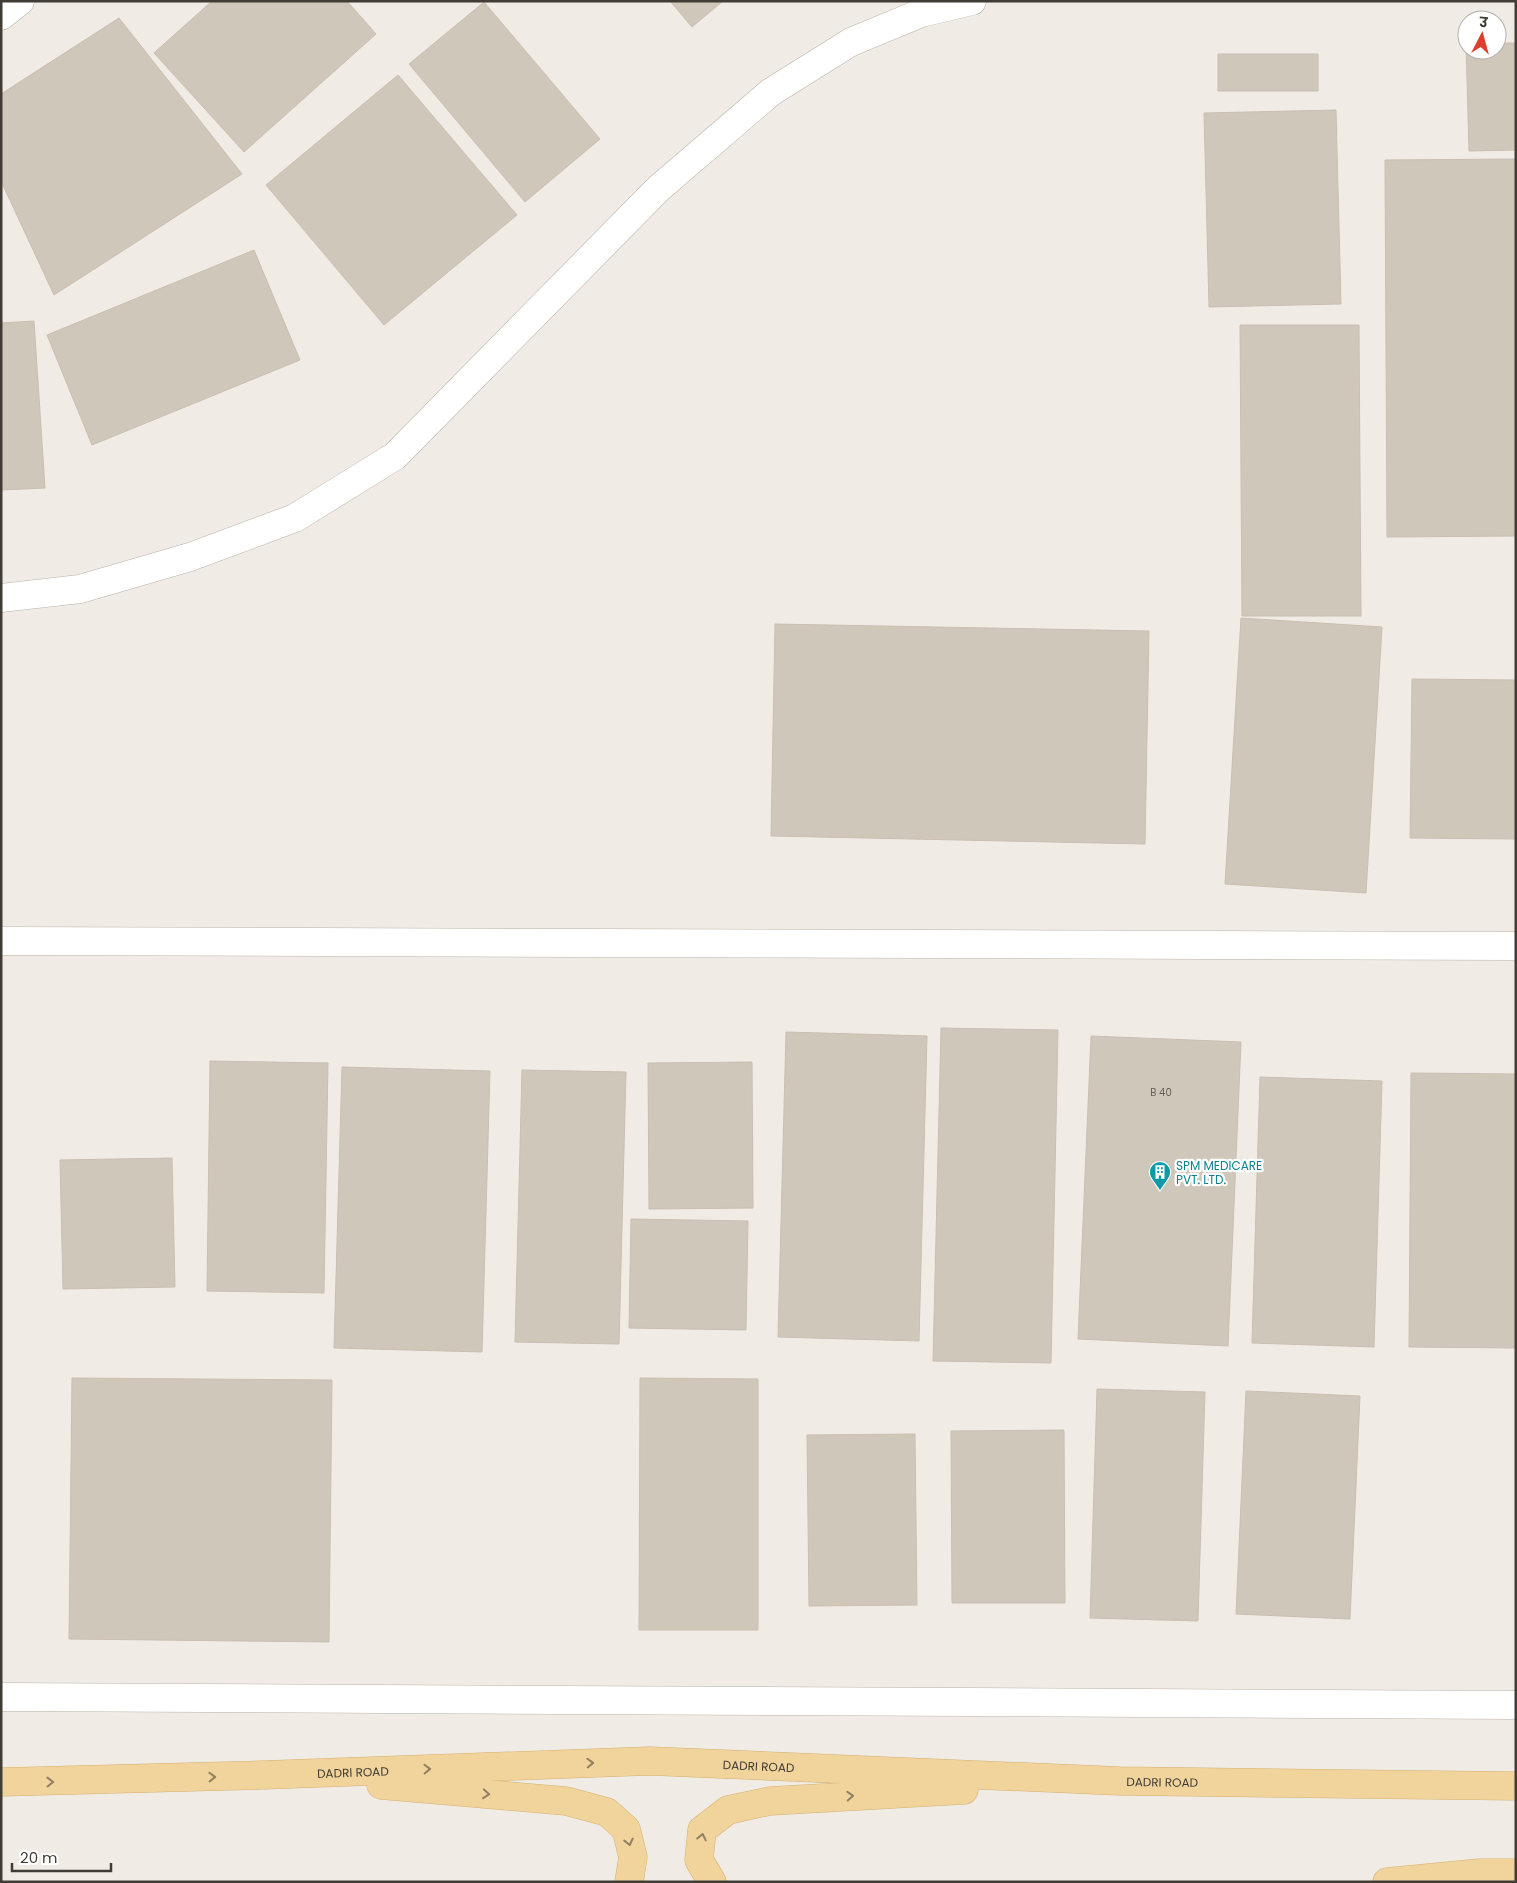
<svg xmlns="http://www.w3.org/2000/svg" width="1517" height="1883" viewBox="0 0 1517 1883" font-family="Poppins,'Noto Sans Devanagari',sans-serif">
<style>
.building{fill:#d0c7bb;stroke:#cabeb0}
.lines{fill:none;stroke-linecap:round;stroke-linejoin:round}
.minor-casing{stroke:#bab3a8;stroke-width:29}
.major-casing{stroke:#d3b06f;stroke-width:29}
.minor{stroke:#fff;stroke-width:28}
.major{stroke:#f1d49c;stroke-width:28}
.oneway{stroke:#908063}
.labels{text-anchor:middle;dominant-baseline:central;stroke-width:4.5;stroke-linejoin:round;paint-order:stroke}
.number-label{font-size:10px;fill:#655f56}
.culture-label{font-size:12px;fill:#0d838f;stroke:#fff;text-anchor:start}
.street-label{font-size:12px;fill:#413c35;stroke:#fff}
</style>
<rect width="100%" height="100%" fill="#f0ece5"/>
<path class="building" d="M212 1H347L376 34 244 152 154 53Z
M670 1H723L692 27Z
M484 2 600 139 525 202 409 64Z
M119 18 242 174 54 295 1 181V94Z
M1497 43H1516V150L1469 151 1466 44 1467 50H1497Z
M1218 54H1318V91H1218Z
M398 75 517 215 384 325 266 185Z
M1336 110 1341 304 1209 307 1204 113Z
M1516 159V536L1387 537 1385 160Z
M254 250 300 360 92 445 47 335Z
M34 321 45 488 1 490V323Z
M1240 325H1359L1361 616H1242Z
M1241 618 1382 627 1366 893 1225 884Z
M775 624 1149 631 1145 844 771 836Z
M1412 679 1516 680V839L1410 838Z
M941 1028 1058 1030 1051 1363 933 1361Z
M786 1032 927 1036 919 1341 778 1337Z
M1091 1036 1241 1042 1228 1346 1078 1339Z
M210 1061 328 1063 324 1293 207 1291Z
M752 1062 753 1208 649 1209 648 1063Z
M342 1067 490 1071 482 1352 334 1348Z
M522 1070 626 1072 619 1344 515 1342Z
M1411 1073 1516 1074V1348L1409 1347Z
M1260 1077 1382 1081 1374 1347 1252 1343Z
M172 1158 175 1287 63 1289 60 1160Z
M631 1219 748 1221 746 1330 629 1328Z
M72 1378 332 1380 329 1642 69 1639Z
M640 1378 758 1379V1630H639Z
M1097 1389 1205 1392 1198 1621 1090 1618Z
M1246 1391 1360 1396 1350 1619 1236 1614Z
M1064 1430 1065 1603H952L951 1431Z
M915 1434 917 1605 809 1606 807 1435Z"/>
<g class="lines">
<g class="minor-casing">
<path id="minor" d="M1 16 20 1
M1 598 80 589 190 557 295 518 395 456 658 189 771 92 851 42 921 13 972 1
M1 941 1516 946
M1 1697 1516 1705"/>
</g>
<g class="major-casing">
<g id="major">
<path id="s1" d="M1 1782 263 1775 650 1761 1120 1781 1516 1786"/>
<path d="M381 1785 566 1801 607 1812 626 1829 633 1857 629 1882"/>
<path d="M712 1882 699 1860 702 1830 728 1810 770 1801 964 1790"/>
<path d="M1387 1882 1480 1873H1516"/>
</g>
</g>
<use href="#minor" class="minor"/>
<use href="#major" class="major"/>
</g>
<defs><path id="oneway-chevron" d="M-2-3.5L2.5 0L-2 3.5" fill="none" stroke-width="1.6" stroke-linecap="round" stroke-linejoin="round" transform="scale(1.25)"/></defs>
<g class="oneway">
<use href="#oneway-chevron" transform="translate(590 1763) rotate(-2)"/>
<use href="#oneway-chevron" transform="translate(427 1769) rotate(-2)"/>
<use href="#oneway-chevron" transform="translate(212 1777) rotate(-2)"/>
<use href="#oneway-chevron" transform="translate(50 1782) rotate(-1)"/>
<use href="#oneway-chevron" transform="translate(486 1794) rotate(5)"/>
<use href="#oneway-chevron" transform="translate(850 1796) rotate(-3)"/>
<use href="#oneway-chevron" transform="translate(702 1837) rotate(-78)"/>
<use href="#oneway-chevron" transform="translate(629 1842) rotate(77)"/>
</g>
<defs>
<g id="building-pin" transform="scale(1.125)"><path d="M0 17L-7.5 6A9.5 9.5 0 1 1 7.5 6Z" fill="#0f9aa8" stroke="#fff"/><path d="M-4-6H4V6H1V3H-1V6H-4ZM-2.5-4.3h1.7v1.8h-1.7ZM.8-4.3h1.7v1.8H.8ZM-2.5-1h1.7V.8h-1.7ZM.8-1h1.7V.8H.8Z" fill="#fff"/></g>
</defs>
<g fill-rule="evenodd">
<use href="#building-pin" x="1160" y="1172"/>
</g>
<g class="labels">
<g class="number-label">
<text x="1161" y="1092">B 40</text>
</g>
<g class="culture-label">
<text x="1176" y="1165">SPM MEDICARE<tspan x="1176" dy="14">PVT. LTD.</tspan></text>
</g>
<g class="street-label">
<text stroke="none"><textPath href="#s1" startOffset="758">DADRI ROAD</textPath></text>
<text stroke="none"><textPath href="#s1" startOffset="352">DADRI ROAD</textPath></text>
<text stroke="none"><textPath href="#s1" startOffset="1162">DADRI ROAD</textPath></text>
</g>
</g>
<rect width="1517" height="1883" fill="none" stroke="#413c35" stroke-width="5"/>
<g transform="translate(1482 35) rotate(6)"><circle r="24" fill="#ffffff" stroke="#b3b1ae"/>
<path d="M0-4L9 19L0 12L-9 19Z" fill="#de3e2d"/>
<text y="-8" font-size="14" font-weight="bold" text-anchor="middle" fill="#413c35">उ</text>
</g>
<path d="M12 1863v8h99v-8" fill="none" stroke="#413c35" stroke-width="2.5"/>
<text x="20" y="1863" font-size="15" fill="#413c35" stroke="#ffffff" stroke-width="4" paint-order="stroke">20 m</text>
</svg>
